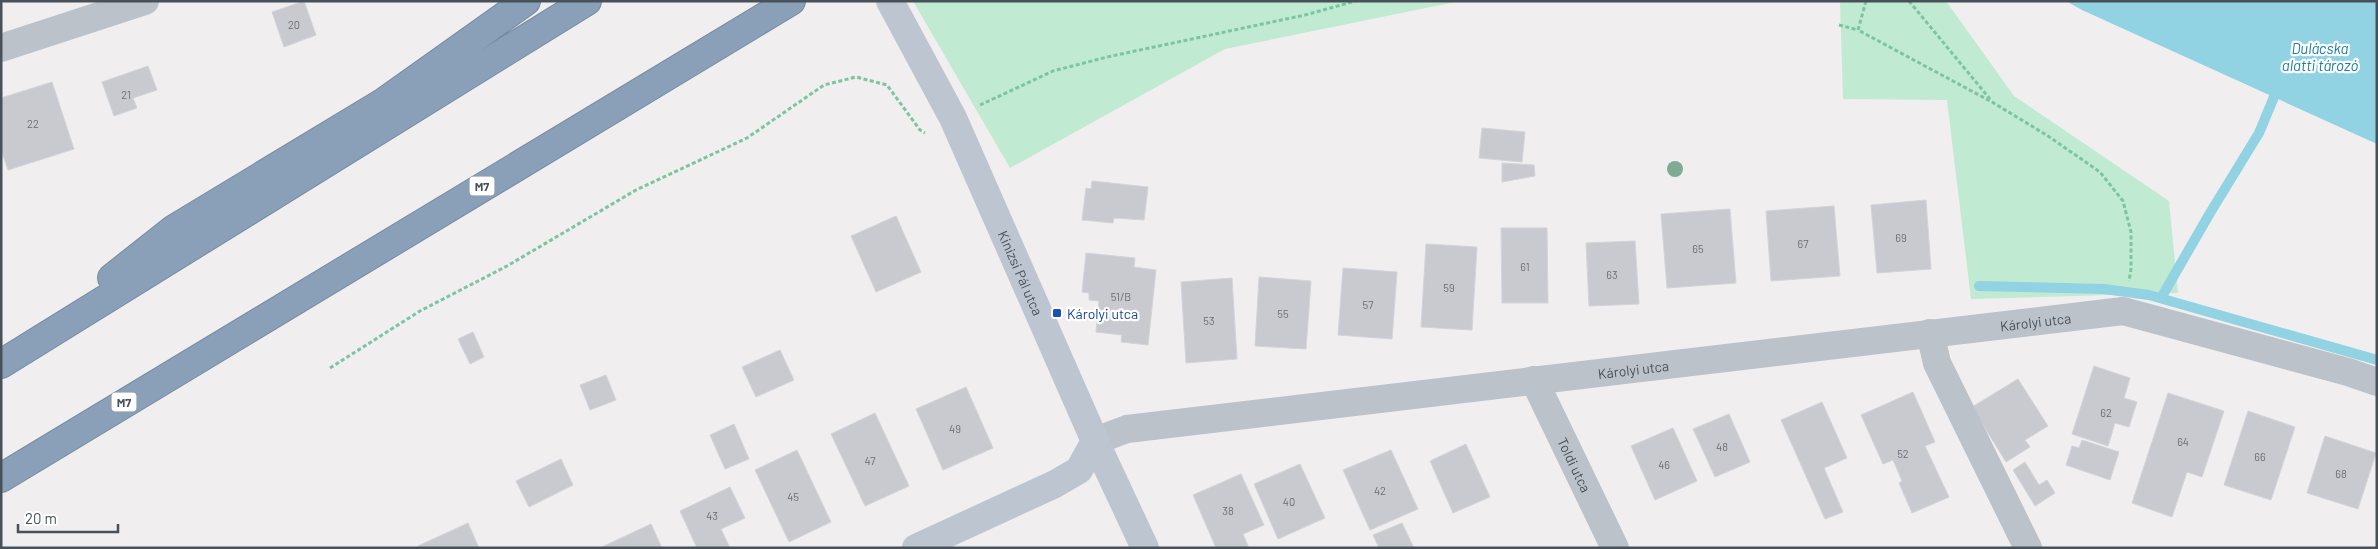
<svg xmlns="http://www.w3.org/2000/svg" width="2378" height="549" viewBox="0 0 2378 549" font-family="Barlow,sans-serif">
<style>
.green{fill:#c0ead1}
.water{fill:#91d2e3}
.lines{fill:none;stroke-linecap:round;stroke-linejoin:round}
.stream{stroke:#91d2e3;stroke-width:10}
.building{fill:#c9cad0;stroke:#d2d4d9}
.highway-casing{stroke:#758ba4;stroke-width:30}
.path{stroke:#7bc5a1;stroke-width:3;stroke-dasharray:4 2.5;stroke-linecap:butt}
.street{stroke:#bbc2ca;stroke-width:28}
.secondary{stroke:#bdc6d0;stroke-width:28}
.highway{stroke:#8aa0b8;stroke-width:28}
.tree{fill:#7dab94}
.transit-dot{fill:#1a4fb4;stroke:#fff;stroke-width:2}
.labels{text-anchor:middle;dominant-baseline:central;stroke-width:4.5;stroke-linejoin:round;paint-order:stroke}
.number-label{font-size:11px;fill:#686f78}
.shield{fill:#fff;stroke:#7f858c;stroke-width:1}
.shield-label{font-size:12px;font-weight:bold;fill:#48515a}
.street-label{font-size:14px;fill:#48515a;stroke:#fff}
.transit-label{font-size:14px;fill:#164399;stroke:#fff;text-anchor:start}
.water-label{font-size:15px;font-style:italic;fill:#197f9b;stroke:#fff}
</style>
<rect width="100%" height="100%" fill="#f0eeee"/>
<path class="green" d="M913 1H1460L1225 49 1010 168Z
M1840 1H1946L2014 96 2169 201 2178 293 1971 299 1947 100 1843 99Z"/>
<path class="water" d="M2066 1H2377V144L2082 10Z"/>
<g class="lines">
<path class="stream" d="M1979 286 2104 289 2149 295 2377 360
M2161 298 2210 213 2259 133 2279 85"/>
</g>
<path class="building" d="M304 1 316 35 284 47 272 12Z
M148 66 157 90 133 98 137 108 114 116 102 82Z
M52 82 74 149 8 170 1 149V98Z
M1482 128 1525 132 1522 162 1479 158Z
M1502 163 1534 165 1535 176 1502 182Z
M1092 181 1148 187 1144 220 1114 218 1113 223 1082 220 1086 188 1091 189Z
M1926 200 1931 269 1877 273 1871 205Z
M1834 206 1840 276 1771 281 1766 211Z
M1730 209 1736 283 1667 288 1661 214Z
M896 216 921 272 876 292 851 236Z
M1501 228H1547L1548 303H1502Z
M1635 241 1639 304 1589 306 1586 243Z
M1426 244 1477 247 1472 330 1421 327Z
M1086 253 1135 258 1134 267 1156 270 1148 345 1121 342 1122 335 1096 332 1099 301 1089 300V293L1082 292Z
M1343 268 1397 272 1392 339 1338 335Z
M1259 277 1311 281 1306 349 1255 346Z
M1232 278 1237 359 1186 363 1181 282Z
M473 332 484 357 470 364 458 339Z
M780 350 794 380 756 397 742 367Z
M2094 366 2130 378 2124 398 2137 402 2129 427 2115 423 2108 446 2072 434Z
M606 375 616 400 590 410 580 385Z
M2018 379 2048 426 2025 440 2030 447 2006 462 1972 407Z
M966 387 993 448 943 470 916 409Z
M1913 392 1935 442 1925 446 1949 497 1912 513 1899 483 1902 481 1893 460 1883 464 1861 415Z
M2168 393 2224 411 2202 477 2187 472 2172 517 2132 503Z
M1822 402 1847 458 1824 468 1843 512 1825 519 1781 420Z
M2248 411 2295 427 2271 500 2224 485Z
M875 413 909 486 865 506 831 434Z
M1729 414 1750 462 1715 477 1693 429Z
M734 424 749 459 725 469 710 435Z
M1673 428 1697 481 1655 500 1631 446Z
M2325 436 2376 453 2358 509 2307 493Z
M2082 440 2119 452 2110 480 2066 465 2072 446 2079 448Z
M1466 444 1490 497 1453 513 1430 461Z
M797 450 831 522 789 542 755 470Z
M1391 450 1418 509 1370 530 1343 470Z
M561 459 573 485 529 507 516 481Z
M2025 462 2039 485 2047 480 2055 493 2035 506 2013 470Z
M1300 464 1325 518 1278 539 1254 484Z
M1241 474 1264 525 1243 534 1249 548H1216L1193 495Z
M730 487 745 518 721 529 730 548H697L680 511Z
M468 523 479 548H419L418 546Z
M1402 523 1414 548H1379L1373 535Z
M651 524 662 548 602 547Z"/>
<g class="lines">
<g class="highway-casing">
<path id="highway" d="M112 278 174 229 384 102 526 1
M1 364 587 1
M1 478 791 1"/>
</g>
<path class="path" d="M1866 1 1858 30 1992 102 2048 136 2100 172 2123 201 2131 232V269L2129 281
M1909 1 1990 99
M1839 25 1858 30
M980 105 1053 71 1107 57 1305 15 1356 1
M330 368 420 311 507 266 636 190 747 138 824 85 856 77 887 85 920 130 925 133"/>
<g class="street">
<path d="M1 48 145 1"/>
<path d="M1930 333 1937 363 2028 548"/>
<path id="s1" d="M1534 380 1615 548"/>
<path id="s2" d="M1095 441 1127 429 2123 311 2348 372 2377 382"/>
</g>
<g class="secondary">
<path id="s3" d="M890 1 953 118 1095 441 1145 548"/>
<path d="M916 548 1055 484 1079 470 1095 441"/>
</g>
<use href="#highway" class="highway"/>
</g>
<circle class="tree" cx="1675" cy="169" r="8"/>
<rect class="transit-dot" x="1052" y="308" width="10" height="10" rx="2.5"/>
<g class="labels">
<g class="number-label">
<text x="294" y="24">20</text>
<text x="126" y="94">21</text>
<text x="33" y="123">22</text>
<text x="1901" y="237">69</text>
<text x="1803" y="243">67</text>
<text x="1698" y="248">65</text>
<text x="1525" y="266">61</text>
<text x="1612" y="274">63</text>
<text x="1449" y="287">59</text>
<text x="1121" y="296">51/B</text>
<text x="1368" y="304">57</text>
<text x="1283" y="313">55</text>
<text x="1209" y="320">53</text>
<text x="2106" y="412">62</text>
<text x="955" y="428">49</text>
<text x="2183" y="441">64</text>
<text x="1722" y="446">48</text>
<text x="1903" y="453">52</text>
<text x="2260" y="456">66</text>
<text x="870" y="460">47</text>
<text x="1664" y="464">46</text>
<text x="2341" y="473">68</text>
<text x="1380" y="490">42</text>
<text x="793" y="496">45</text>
<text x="1289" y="501">40</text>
<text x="1228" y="510">38</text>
<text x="712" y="515">43</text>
</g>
<g class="shield">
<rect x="469.5" y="176.5" width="25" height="19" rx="4"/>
<rect x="111.5" y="392.5" width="25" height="19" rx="4"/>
</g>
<g class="shield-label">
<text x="482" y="186">M7</text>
<text x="124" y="402">M7</text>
</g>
<g class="street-label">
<text stroke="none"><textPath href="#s3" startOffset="302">Kinizsi Pál utca</textPath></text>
<text stroke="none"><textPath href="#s2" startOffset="949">Károlyi utca</textPath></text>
<text stroke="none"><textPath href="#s2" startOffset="544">Károlyi utca</textPath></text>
<text stroke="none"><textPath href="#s1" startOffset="94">Toldi utca</textPath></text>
</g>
<g class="transit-label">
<text x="1067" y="313">Károlyi utca</text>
</g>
<g class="water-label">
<text x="2320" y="48">Dulácska<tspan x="2320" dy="17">alatti tározó</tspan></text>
</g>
</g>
<rect width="2378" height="549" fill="none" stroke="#48515a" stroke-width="5"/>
<path d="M18 524v8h100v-8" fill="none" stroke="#48515a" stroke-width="2.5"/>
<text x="25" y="524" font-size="15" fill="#48515a" stroke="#ffffff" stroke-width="4" paint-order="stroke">20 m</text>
</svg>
